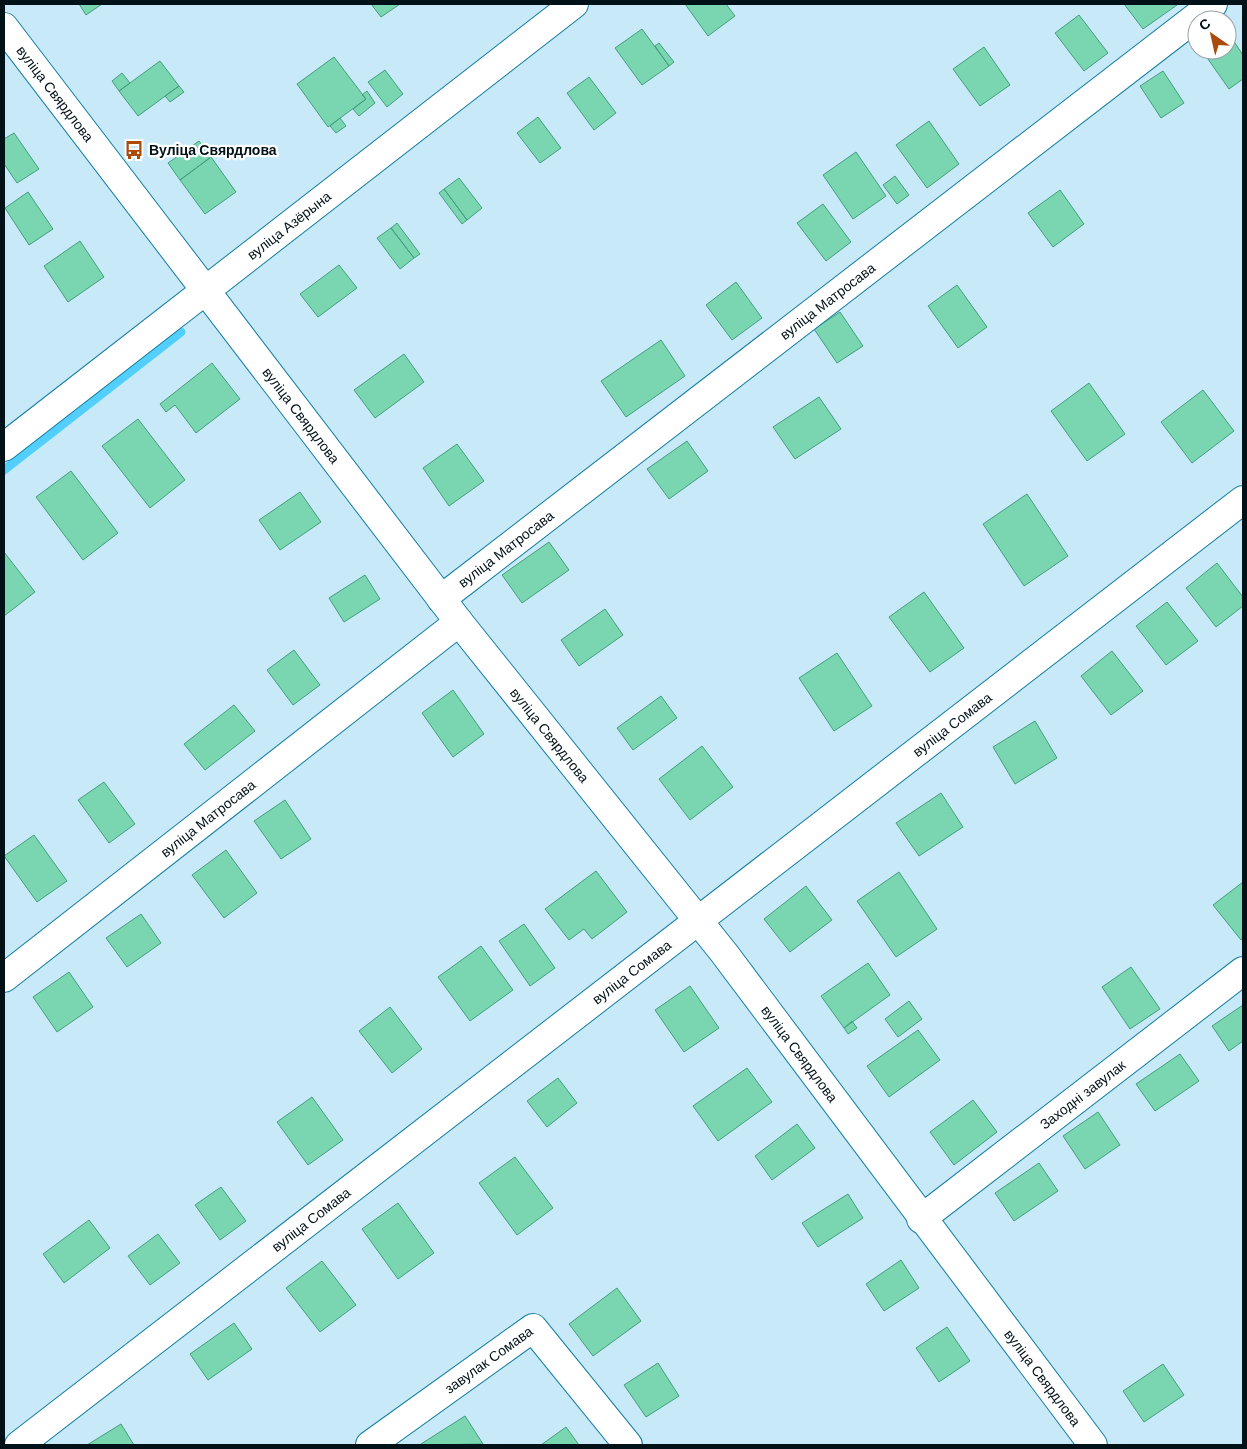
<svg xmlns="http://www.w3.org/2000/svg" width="1247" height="1449" viewBox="0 0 1247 1449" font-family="'DM Sans',sans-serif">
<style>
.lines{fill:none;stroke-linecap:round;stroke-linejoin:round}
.stream{stroke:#53cffe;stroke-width:9}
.building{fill:#7ad5b1;stroke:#439f7e}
.minor-casing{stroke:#147ea1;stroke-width:30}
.major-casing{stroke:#147ea1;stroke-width:30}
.minor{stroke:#fff;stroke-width:28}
.major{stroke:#fff;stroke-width:28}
.labels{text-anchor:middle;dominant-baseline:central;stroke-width:4.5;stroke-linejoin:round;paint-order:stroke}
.street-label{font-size:14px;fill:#001118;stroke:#fff}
.poi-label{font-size:14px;font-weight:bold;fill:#001118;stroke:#fff;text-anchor:start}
</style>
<rect width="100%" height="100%" fill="#c7e9f8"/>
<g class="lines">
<path class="stream" d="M4 470 181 332"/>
</g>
<path class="building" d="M79 4H102L86 15Z
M371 4H400L381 17Z
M685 4H726L735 16 708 36Z
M1124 4H1176L1177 5 1143 29Z
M1079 15 1108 53 1084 71 1055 33Z
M642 29 669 66 642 85 615 48Z
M1229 34 1243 55V79L1229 89 1203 52 1227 50V35Z
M659 43 674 62 669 66 655 46Z
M984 47 1010 85 980 106 953 69Z
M334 57 366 99 328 127 297 84Z
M160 61 179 86 138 116 119 91Z
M385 70 403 94 387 107 368 82Z
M1163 71 1184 103 1161 118 1140 86Z
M122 73 130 83 119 91 112 81Z
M589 77 616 113 594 130 567 93Z
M179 86 184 92 170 102 165 96Z
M367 91 375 103 359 116 353 109 366 99 362 95Z
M538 117 561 148 540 163 517 133Z
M340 118 346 126 336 133 330 126Z
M929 121 959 164 927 188 896 145Z
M14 133 39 169 17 183 4 164V139Z
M199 141 211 157 180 180 168 163Z
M856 152 886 196 853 219 823 175Z
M211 157 236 192 205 214 180 180Z
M895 176 909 195 897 204 883 185Z
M459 178 482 208 467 220 444 189Z
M444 189 467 220 462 224 439 193Z
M1060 190 1084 224 1053 247 1028 213Z
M28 192 53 229 29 245 5 208Z
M823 204 851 242 826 261 797 223Z
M397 223 420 254 414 258 391 228Z
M391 228 414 258 400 269 377 238Z
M80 241 104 277 68 302 44 266Z
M339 265 357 288 318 317 300 294Z
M736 282 762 318 732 340 706 305Z
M957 285 987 327 958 348 928 306Z
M840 312 863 346 837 363 814 329Z
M661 340 685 376 626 417 601 381Z
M404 354 424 382 375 418 354 390Z
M212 363 240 399 196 433 175 405 166 412 160 404Z
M1089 383 1125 434 1087 461 1051 411Z
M1203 390 1234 431 1192 463 1161 422Z
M819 397 841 429 795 459 773 427Z
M138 419 185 480 150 508 102 446Z
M687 441 708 471 669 499 647 469Z
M457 444 484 481 449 506 423 468Z
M71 471 118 533 83 560 36 497Z
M300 492 321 522 280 550 259 520Z
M1027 494 1068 556 1024 586 983 524Z
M549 542 569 570 522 603 502 575Z
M4 552 35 592 4 616Z
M1217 563 1243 597V606L1216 627 1186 588Z
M365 575 380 599 344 622 329 598Z
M924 592 964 648 930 672 889 617Z
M1167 602 1198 641 1166 665 1136 626Z
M605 609 623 635 579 666 561 640Z
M294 650 320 685 293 705 267 670Z
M1112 651 1143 691 1111 715 1081 676Z
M837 653 872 706 834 731 799 678Z
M453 690 484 734 453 757 422 713Z
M661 696 677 718 633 750 617 728Z
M234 705 255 731 205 770 184 744Z
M1035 721 1057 758 1015 784 993 747Z
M702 746 733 787 690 820 659 779Z
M104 782 135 824 109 843 78 800Z
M941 793 963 827 919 856 896 823Z
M285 800 311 839 281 859 254 821Z
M34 835 67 881 37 902 4 856Z
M226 850 257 893 224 918 192 875Z
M596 871 627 912 592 939 584 929 569 940 545 909Z
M899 872 937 929 896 957 857 901Z
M1243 882V938L1241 940 1213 905Z
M806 886 832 920 790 952 764 919Z
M141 914 161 943 127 967 106 938Z
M524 924 555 968 530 986 499 941Z
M481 946 513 990 470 1021 438 977Z
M868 963 890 995 844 1028 821 996Z
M1131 967 1160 1009 1130 1029 1102 987Z
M69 972 93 1007 57 1032 33 997Z
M690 986 719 1028 684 1052 655 1010Z
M909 1001 922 1019 898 1037 885 1019Z
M1243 1005V1041L1229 1051 1212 1026Z
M390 1007 422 1049 392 1073 359 1031Z
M852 1021 857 1028 848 1034 844 1028Z
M918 1030 940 1060 889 1097 867 1066Z
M1180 1054 1199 1081 1155 1111 1136 1084Z
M747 1068 772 1102 718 1141 693 1106Z
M558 1078 577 1103 547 1127 527 1101Z
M312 1097 343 1140 308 1165 277 1122Z
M973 1100 997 1132 954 1165 930 1132Z
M1098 1112 1120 1145 1085 1169 1063 1136Z
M797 1124 815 1148 772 1180 755 1156Z
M515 1157 553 1208 517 1235 479 1183Z
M1039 1163 1058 1191 1014 1221 995 1193Z
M221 1187 246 1221 220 1240 195 1205Z
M848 1194 863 1218 818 1247 802 1223Z
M398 1203 434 1253 398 1279 362 1229Z
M89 1220 110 1248 64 1283 43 1254Z
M158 1234 180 1263 150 1285 128 1256Z
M901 1260 919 1288 884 1311 866 1284Z
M322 1261 356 1305 320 1332 286 1288Z
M617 1288 641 1321 593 1356 569 1324Z
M234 1323 252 1349 208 1380 190 1354Z
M947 1327 970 1361 939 1382 916 1348Z
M658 1363 679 1396 646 1417 624 1385Z
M1163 1364 1184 1395 1144 1422 1123 1391Z
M465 1416 483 1444 421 1445V1444Z
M121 1424 134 1445H87Z
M566 1427 579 1445H541Z"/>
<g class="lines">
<g class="minor-casing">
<g id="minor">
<path id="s1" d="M4 447 574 4"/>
<path id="s2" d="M441 599 1213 4"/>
<path id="s3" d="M4 978 459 622"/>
<path id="s4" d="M921 1219 1243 971"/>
<path id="s5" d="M19 1445 1243 500"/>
<path id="s6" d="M370 1445 533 1328 628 1445"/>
</g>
</g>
<g class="major-casing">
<g id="major">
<path id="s7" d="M4 27 459 622 724 953 1093 1445"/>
</g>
</g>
<use href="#minor" class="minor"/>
<use href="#major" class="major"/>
</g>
<defs>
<g id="bus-bare" transform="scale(1.5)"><path d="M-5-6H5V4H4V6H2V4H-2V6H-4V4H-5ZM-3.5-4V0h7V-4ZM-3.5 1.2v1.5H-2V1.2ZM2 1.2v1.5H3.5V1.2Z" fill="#ac4b09" stroke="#fff" stroke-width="2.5" paint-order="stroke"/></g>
</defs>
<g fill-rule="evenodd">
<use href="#bus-bare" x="134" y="150"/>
</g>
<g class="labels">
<g class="street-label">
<text stroke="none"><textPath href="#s7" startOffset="84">вуліца Свярдлова</textPath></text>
<text stroke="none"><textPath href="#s1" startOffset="361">вуліца Азёрына</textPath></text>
<text stroke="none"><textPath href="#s2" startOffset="488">вуліца Матросава</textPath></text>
<text stroke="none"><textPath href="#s7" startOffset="489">вуліца Свярдлова</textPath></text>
<text stroke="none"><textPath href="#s2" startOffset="82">вуліца Матросава</textPath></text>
<text stroke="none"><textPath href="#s5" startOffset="1179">вуліца Сомава</textPath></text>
<text stroke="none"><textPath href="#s7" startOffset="894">вуліца Свярдлова</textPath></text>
<text stroke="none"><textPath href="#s3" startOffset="259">вуліца Матросава</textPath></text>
<text stroke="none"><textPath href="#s5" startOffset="774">вуліца Сомава</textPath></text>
<text stroke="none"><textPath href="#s7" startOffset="1299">вуліца Свярдлова</textPath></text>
<text stroke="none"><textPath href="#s4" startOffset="204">Заходні завулак</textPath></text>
<text stroke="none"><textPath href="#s5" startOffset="369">вуліца Сомава</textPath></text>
<text stroke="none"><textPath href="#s6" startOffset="146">завулак Сомава</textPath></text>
<text stroke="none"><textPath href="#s7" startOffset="1704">вуліца Свярдлова</textPath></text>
</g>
<g class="poi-label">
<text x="149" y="150">Вуліца Свярдлова</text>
</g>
</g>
<rect width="1247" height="1449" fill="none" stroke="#001118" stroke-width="10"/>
<g transform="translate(1212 35) rotate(326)"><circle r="24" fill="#ffffff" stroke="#99a0a3"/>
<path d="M0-4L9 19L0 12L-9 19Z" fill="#ac4b09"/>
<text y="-8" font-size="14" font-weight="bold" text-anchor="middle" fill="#001118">С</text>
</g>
</svg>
